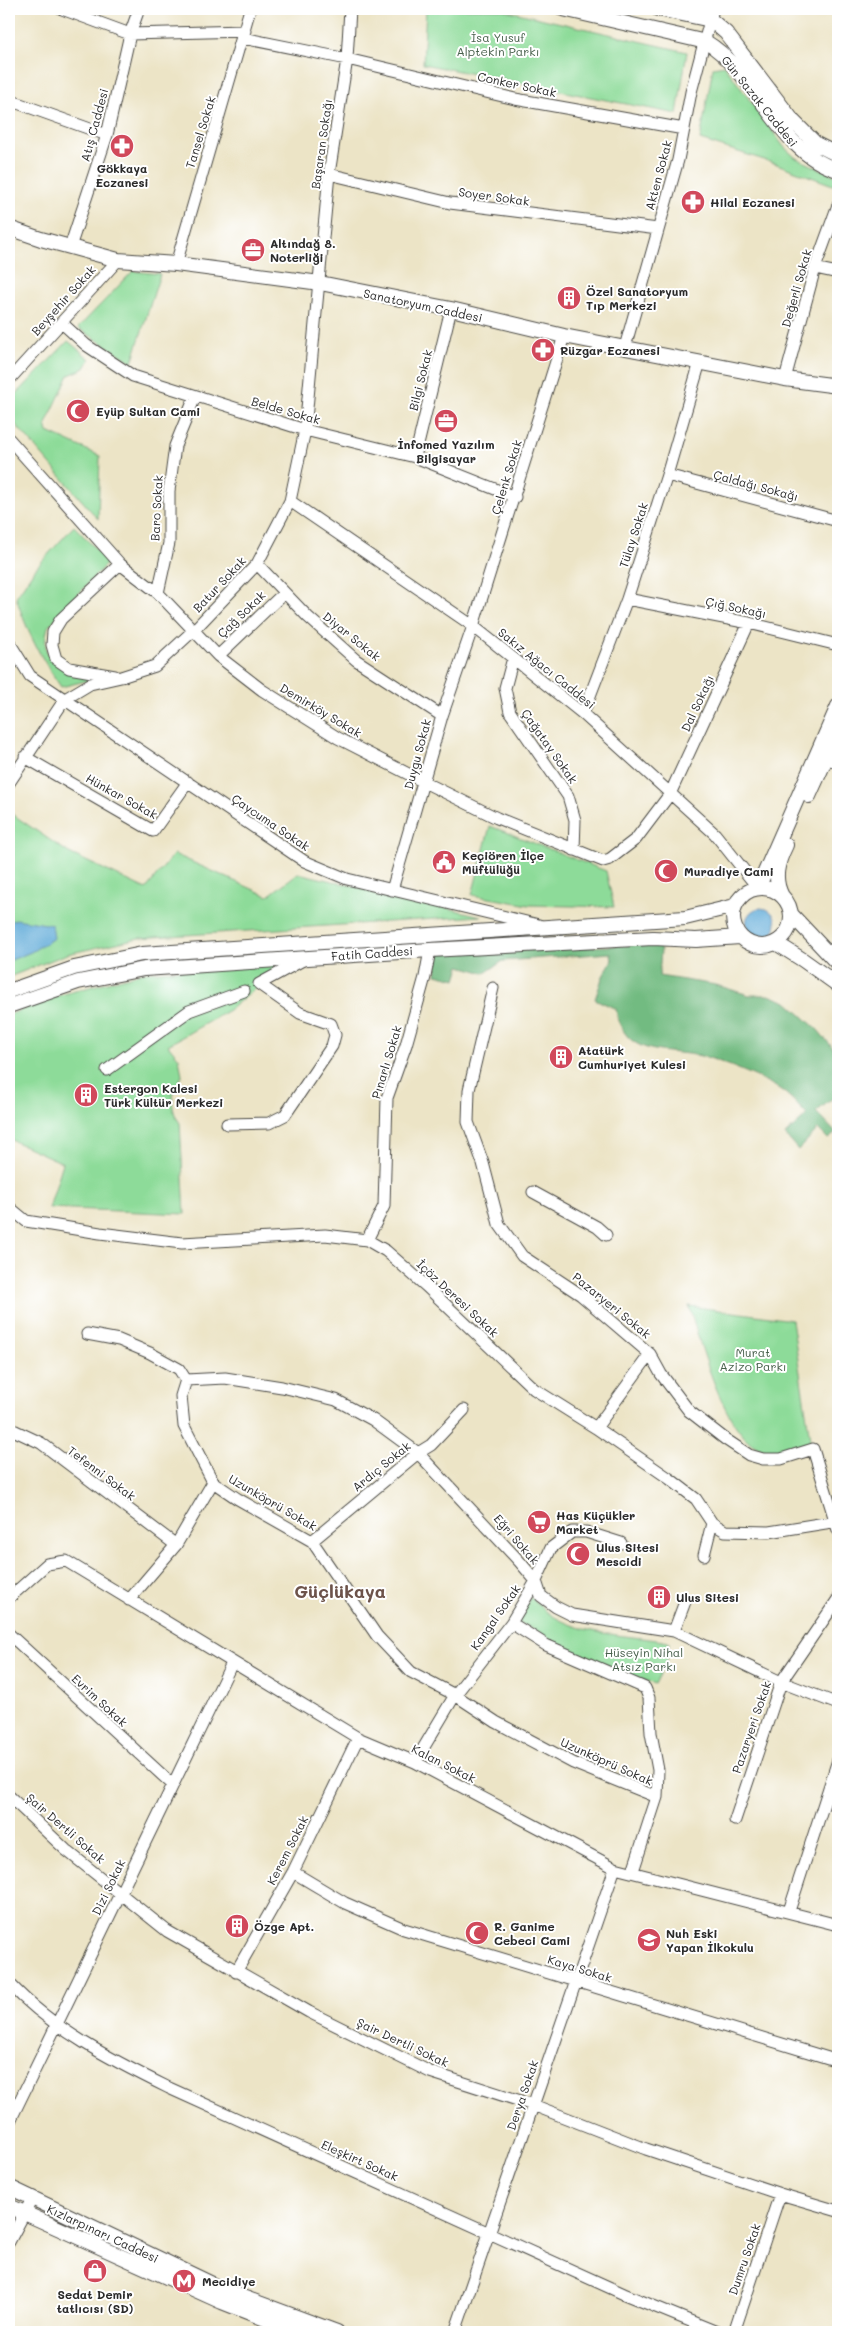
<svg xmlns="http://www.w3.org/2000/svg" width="847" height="2341" viewBox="0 0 847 2341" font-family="Mali,sans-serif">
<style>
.green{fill:#8ddb99;stroke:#5c8362}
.forest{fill:#72bb81;stroke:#4e7356}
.water{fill:#5faad8;stroke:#456a82}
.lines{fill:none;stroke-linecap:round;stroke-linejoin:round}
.minor-casing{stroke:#484742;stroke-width:13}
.major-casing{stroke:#484742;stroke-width:16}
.minor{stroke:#fff;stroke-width:11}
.major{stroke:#fff;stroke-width:14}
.labels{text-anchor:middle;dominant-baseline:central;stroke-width:4;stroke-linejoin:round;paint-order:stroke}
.park-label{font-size:12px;fill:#48604c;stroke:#fff}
.street-label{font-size:12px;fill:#2b2b2b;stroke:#fff}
.poi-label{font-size:12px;font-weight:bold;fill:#2b2b2b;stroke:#fff;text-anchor:start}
.district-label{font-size:18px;font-weight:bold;fill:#6d534a;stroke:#fff}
</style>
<rect width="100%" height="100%" fill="#fff"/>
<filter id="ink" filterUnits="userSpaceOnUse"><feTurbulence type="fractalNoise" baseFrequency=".02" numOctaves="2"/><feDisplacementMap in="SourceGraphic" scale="10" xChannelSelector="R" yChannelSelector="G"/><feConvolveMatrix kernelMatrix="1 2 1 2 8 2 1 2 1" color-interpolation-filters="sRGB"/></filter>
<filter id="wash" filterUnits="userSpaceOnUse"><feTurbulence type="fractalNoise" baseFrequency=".0096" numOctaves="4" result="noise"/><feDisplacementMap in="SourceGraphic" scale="20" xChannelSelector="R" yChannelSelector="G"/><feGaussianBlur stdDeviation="1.12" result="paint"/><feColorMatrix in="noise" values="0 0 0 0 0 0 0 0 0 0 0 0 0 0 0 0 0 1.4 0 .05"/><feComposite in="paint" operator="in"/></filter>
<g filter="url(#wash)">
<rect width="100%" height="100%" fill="#ece4c6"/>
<path class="green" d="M426 9H500L687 52 677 114 423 64Z
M724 65 784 147 796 158 838 177V187L774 163 700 140 713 67Z
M133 271 160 274 132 362 78 328Z
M68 341 90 359 85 368 69 375 46 424 48 432 100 456 98 519 9 417 10 401Z
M74 526 108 562 48 627C36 668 69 670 98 678L61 687C40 657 27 632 16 597L34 570Z
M9 812 69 853 146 889 174 854 268 896 298 873 481 916 139 938 67 954 9 977Z
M490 826 606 871 614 907 529 905 472 895Z
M286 963 229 1010 168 1045 179 1058 182 1076C172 1091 168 1107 180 1123L185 1214 49 1208 63 1163 9 1139V1015L46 999 144 972Z
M689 1306 792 1320 811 1446C800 1447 770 1453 761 1449 724 1435 700 1342 689 1306Z
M531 1597C565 1638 621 1633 669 1642L668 1658 655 1684 631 1676 628 1672 621 1671 542 1639 543 1634 515 1621Z"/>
<path class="forest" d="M657 944 661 950 659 976 716 985 749 995H769L787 1002 817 1029 838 1054V1094L816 1112 836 1133 828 1139 818 1129 798 1150 785 1135 807 1115C800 1108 793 1099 785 1093 770 1081 734 1067 715 1060 676 1045 625 1065 616 1009L595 999 603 976 612 960 611 953 503 961 485 973 460 966 456 979 436 974 439 953Z"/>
<path class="water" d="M746 923a15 15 0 1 1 30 0a15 15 0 1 1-30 0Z
M16 919 52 925 54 938 31 952 9 961V922Z"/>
</g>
<g filter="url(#ink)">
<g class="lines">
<g class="minor-casing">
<path id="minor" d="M62 9 130 34 245 31
M243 38 347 59 515 99 684 129
M9 100 107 135
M329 174 450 203 658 229
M70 247 107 135 130 34 139 9
M176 264 250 9
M815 268 838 273
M62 323 86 345 133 376 305 430 415 457 515 497
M625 347 678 160 691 92 713 9
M785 379 815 268 838 205
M9 380 118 260
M9 439 120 564 158 593 218 656 262 690 338 738 424 782 497 818 603 861 610 859 636 839 670 794 749 623
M415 457 451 309
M667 475 838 521
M290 501 473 626 583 714 715 834 758 888
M257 564 308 617 356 660 442 716
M158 593 169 543V491L175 446 195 397
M627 599 749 623 838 645
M9 642 30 676 304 861 347 879 539 925
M218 656 284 593
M513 658 505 688 510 712 568 796 575 820 574 850
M115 676 69 668 56 659 52 645 53 632 61 619 120 564
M583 714 627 599 667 475 700 362
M25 757 153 831 188 782
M827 758 838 763
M9 783 65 699 90 684 121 677 155 666 194 630 257 564 290 501 305 430 329 174 347 59 350 9
M392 890 442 716 473 626 564 336
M828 954 838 945
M493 988 469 1090 468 1122 483 1163 499 1224 522 1256 581 1295 650 1354 661 1374 689 1411 725 1439 749 1455 763 1459H781L813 1449 838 1530
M107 1070 189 1011 244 991
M227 1124 269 1123 285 1115 332 1046 335 1035 331 1024 300 1013 259 984 303 960
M533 1192 597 1227 606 1235
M9 1207 26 1221 100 1233 182 1243 325 1235 367 1240 386 1251 426 1286 534 1389 596 1428 670 1479 696 1499 712 1523 725 1531 769 1532 838 1521
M367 1240 384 1206 387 1098 406 1045 425 977 430 950
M87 1334 119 1340 150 1353 179 1369 186 1380 181 1396 184 1426 213 1482 238 1499 312 1541 377 1636 411 1672 455 1695 496 1722 573 1763 657 1797
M186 1380 225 1378 282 1387 336 1400 373 1420 418 1453 519 1561 536 1581 541 1596 556 1607 572 1615 674 1631 781 1682 838 1704
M9 1428 41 1443 176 1545
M596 1428 650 1354
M312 1541 418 1453 431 1445 464 1410
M704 1555 712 1523
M9 1598 47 1564 66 1561 358 1738 415 1762 615 1868 838 1925
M129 1600 176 1545 213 1482
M511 1623 546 1645 645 1688 649 1698 651 1733 658 1770 657 1797 633 1871
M674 1631 686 1599
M9 1634 173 1785
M415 1762 455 1695 511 1623 536 1581 551 1548 572 1532H586L621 1543
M9 1796 66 1850 167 1931 309 2012 430 2072 533 2105 646 2149 780 2194 838 2211
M735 1820 781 1682 838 1599
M293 1872 345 1903 404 1929 838 2061
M789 1911 838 1760
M236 1972 293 1872 358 1738
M9 1983C53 2030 112 2060 169 2088L624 2294 717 2332
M9 2123 232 1663
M9 2242 32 2199
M455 2332 615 1868
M734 2332 780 2194"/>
</g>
<g class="major-casing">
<path id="major" d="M563 9 706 42C759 74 776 152 838 170
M658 9 711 20 726 33 793 121 816 144 838 155
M9 228 41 239 118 260 176 264 320 283 451 309 564 336 785 379 838 386
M809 796 838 732
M733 917a29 29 0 1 1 58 0a29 29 0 1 1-58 0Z
M758 888 838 706
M782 896C773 879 777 863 786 845
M791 914 838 964
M776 943 803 960 838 985
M9 991 74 968 142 954 685 918 735 906
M9 1006 78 982 144 969 430 950 653 938 696 940 740 937
M9 2187 229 2292 337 2332
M9 2206 222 2302 298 2332"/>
</g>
<use href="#minor" class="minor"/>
<use href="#major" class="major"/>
</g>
</g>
<defs>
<g id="pharmacy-disc" transform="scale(1.25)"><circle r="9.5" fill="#d1495b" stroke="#fff"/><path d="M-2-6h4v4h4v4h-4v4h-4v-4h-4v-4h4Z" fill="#fff"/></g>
<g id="office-disc" transform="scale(1.25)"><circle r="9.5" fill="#d1495b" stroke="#fff"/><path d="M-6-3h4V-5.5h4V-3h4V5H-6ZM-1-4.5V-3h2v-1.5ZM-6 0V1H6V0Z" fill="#fff"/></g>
<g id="building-disc" transform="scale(1.25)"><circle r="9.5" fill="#d1495b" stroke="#fff"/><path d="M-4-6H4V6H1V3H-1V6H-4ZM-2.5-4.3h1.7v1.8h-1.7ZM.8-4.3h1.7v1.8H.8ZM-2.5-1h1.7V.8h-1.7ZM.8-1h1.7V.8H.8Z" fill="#fff"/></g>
<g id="mosque-disc" transform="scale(1.25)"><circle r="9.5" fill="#d1495b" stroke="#fff"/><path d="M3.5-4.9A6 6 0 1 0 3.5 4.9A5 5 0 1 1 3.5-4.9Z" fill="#fff"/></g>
<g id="civic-disc" transform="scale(1.25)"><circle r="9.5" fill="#d1495b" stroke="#fff"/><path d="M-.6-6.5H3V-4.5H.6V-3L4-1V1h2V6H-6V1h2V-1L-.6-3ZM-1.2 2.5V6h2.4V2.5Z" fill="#fff"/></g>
<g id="supermarket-disc" transform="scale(1.25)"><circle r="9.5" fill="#d1495b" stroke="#fff"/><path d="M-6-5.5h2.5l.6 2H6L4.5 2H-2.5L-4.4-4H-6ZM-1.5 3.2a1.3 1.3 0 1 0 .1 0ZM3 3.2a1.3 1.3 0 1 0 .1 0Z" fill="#fff"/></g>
<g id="school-disc" transform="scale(1.25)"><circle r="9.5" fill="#d1495b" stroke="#fff"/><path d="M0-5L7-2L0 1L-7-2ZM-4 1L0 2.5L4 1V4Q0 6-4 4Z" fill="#fff"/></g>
<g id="shop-disc" transform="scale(1.25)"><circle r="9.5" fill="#d1495b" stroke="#fff"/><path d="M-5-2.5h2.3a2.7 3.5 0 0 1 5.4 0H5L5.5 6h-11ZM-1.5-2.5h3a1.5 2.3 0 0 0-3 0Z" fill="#fff"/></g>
<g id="metro-disc" transform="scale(1.25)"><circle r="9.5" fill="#d1495b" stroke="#fff"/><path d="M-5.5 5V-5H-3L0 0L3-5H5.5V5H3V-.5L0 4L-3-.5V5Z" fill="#fff"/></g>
</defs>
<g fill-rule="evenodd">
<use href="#pharmacy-disc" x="122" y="146"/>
<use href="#pharmacy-disc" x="693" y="202"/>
<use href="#office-disc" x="253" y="250"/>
<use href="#building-disc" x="569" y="298"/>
<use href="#pharmacy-disc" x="543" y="350"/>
<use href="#mosque-disc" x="78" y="411"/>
<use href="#office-disc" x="446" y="421"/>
<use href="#civic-disc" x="444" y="862"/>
<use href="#mosque-disc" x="666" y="871"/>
<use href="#building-disc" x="561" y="1057"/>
<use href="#building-disc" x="86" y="1095"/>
<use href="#supermarket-disc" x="539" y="1522"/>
<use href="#mosque-disc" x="578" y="1554"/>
<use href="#building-disc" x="659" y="1597"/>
<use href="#building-disc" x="237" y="1926"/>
<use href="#mosque-disc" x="477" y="1933"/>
<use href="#school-disc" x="649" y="1940"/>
<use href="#shop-disc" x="95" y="2271"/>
<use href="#metro-disc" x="184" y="2281"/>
</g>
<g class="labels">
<g class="park-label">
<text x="498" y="37">İsa Yusuf<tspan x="498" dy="14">Alptekin Parkı</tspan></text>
<text x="753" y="1352">Murat<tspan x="753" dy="14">Azizo Parkı</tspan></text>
<text x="644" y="1652">Hüseyin Nihal<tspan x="644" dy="14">Atsız Parkı</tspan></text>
</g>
<g class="street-label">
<text transform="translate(517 84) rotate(12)">Conker Sokak</text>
<text transform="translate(760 101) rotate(51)">Gün Sazak Caddesi</text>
<text transform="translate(94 125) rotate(-75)">Atış Caddesi</text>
<text transform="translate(200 132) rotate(-73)">Tansel Sokak</text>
<text transform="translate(321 144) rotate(-82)">Başaran Sokağı</text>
<text transform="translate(658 175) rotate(-75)">Akten Sokak</text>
<text transform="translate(494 196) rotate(8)">Soyer Sokak</text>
<text transform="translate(796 288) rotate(-74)">Değerli Sokak</text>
<text transform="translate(63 300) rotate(-48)">Beyşehir Sokak</text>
<text transform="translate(423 305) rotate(12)">Sanatoryum Caddesi</text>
<text transform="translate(420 380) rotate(-76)">Bilgi Sokak</text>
<text transform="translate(286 410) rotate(16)">Belde Sokak</text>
<text transform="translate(506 477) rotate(-73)">Çelenk Sokak</text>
<text transform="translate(756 485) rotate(15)">Çaldağı Sokağı</text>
<text transform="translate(156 508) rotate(-87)">Baro Sokak</text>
<text transform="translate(633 535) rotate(-72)">Tülay Sokak</text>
<text transform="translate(219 584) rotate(-47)">Batur Sokak</text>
<text transform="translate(736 607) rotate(12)">Çığ Sokağı</text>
<text transform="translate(241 614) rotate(-44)">Çağ Sokak</text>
<text transform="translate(352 636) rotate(39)">Diyar Sokak</text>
<text transform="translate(547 668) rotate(39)">Sakız Ağacı Caddesi</text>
<text transform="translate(697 703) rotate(-65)">Dal Sokağı</text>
<text transform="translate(321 710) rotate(31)">Demirköy Sokak</text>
<text transform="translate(550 746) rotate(55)">Çağatay Sokak</text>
<text transform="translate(417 754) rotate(-75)">Duygu Sokak</text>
<text transform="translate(122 796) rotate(29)">Hünkar Sokak</text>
<text transform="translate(271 822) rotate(34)">Çaycuma Sokak</text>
<text transform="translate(372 953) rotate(-4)">Fatih Caddesi</text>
<text transform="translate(386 1062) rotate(-73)">Pınarlı Sokak</text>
<text transform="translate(458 1298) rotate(43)">İçöz Deresi Sokak</text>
<text transform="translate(612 1305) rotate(39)">Pazaryeri Sokak</text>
<text transform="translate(381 1466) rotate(-39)">Ardıç Sokak</text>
<text transform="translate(102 1473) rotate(37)">Tefenni Sokak</text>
<text transform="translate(273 1502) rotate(30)">Uzunköprü Sokak</text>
<text transform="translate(517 1539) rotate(49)">Eğri Sokak</text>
<text transform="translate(495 1617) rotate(-55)">Kangal Sokak</text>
<text transform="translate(100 1700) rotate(43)">Evrim Sokak</text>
<text transform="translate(751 1727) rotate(-71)">Pazaryeri Sokak</text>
<text transform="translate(607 1761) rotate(24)">Uzunköprü Sokak</text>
<text transform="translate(444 1763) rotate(27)">Kalan Sokak</text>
<text transform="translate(66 1828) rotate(41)">Şair Dertli Sokak</text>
<text transform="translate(287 1850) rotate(-63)">Kerem Sokak</text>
<text transform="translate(108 1887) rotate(-64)">Dizi Sokak</text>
<text transform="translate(580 1968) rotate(17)">Kaya Sokak</text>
<text transform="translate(403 2042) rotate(25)">Şair Dertli Sokak</text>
<text transform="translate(522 2095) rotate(-71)">Derya Sokak</text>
<text transform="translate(360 2160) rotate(24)">Eleşkirt Sokak</text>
<text transform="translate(103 2233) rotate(25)">Kızlarpınarı Caddesi</text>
<text transform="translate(744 2259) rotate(-71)">Dumru Sokak</text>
</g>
<g class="poi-label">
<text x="122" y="168" text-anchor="middle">Gökkaya<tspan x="122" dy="14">Eczanesi</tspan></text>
<text x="710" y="202">Hilal Eczanesi</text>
<text x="270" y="243">Altındağ 8.<tspan x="270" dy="14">Noterliği</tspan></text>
<text x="586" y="291">Özel Sanatoryum<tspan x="586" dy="14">Tıp Merkezi</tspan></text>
<text x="560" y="350">Rüzgar Eczanesi</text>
<text x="96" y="411">Eyüp Sultan Cami</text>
<text x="446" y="444" text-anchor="middle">İnfomed Yazılım<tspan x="446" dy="14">Bilgisayar</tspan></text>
<text x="462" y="855">Keçiören İlçe<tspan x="462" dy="14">Müftülüğü</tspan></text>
<text x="684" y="871">Muradiye Cami</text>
<text x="578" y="1050">Atatürk<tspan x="578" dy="14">Cumhuriyet Kulesi</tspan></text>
<text x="104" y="1088">Estergon Kalesi<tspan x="104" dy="14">Türk Kültür Merkezi</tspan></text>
<text x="556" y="1515">Has Küçükler<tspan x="556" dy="14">Market</tspan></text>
<text x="596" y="1547">Ulus Sitesi<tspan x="596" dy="14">Mescidi</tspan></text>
<text x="676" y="1597">Ulus Sitesi</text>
<text x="254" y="1926">Özge Apt.</text>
<text x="494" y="1926">R. Ganime<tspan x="494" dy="14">Cebeci Cami</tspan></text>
<text x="666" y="1933">Nuh Eski<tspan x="666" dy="14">Yapan İlkokulu</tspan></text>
<text x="202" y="2281">Mecidiye</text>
<text x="95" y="2294" text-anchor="middle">Sedat Demir<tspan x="95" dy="14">tatlıcısı (SD)</tspan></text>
</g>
<g class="district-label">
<text x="340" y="1591">Güçlükaya</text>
</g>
</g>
<rect width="847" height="2341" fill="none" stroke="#fff" stroke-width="30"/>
</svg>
